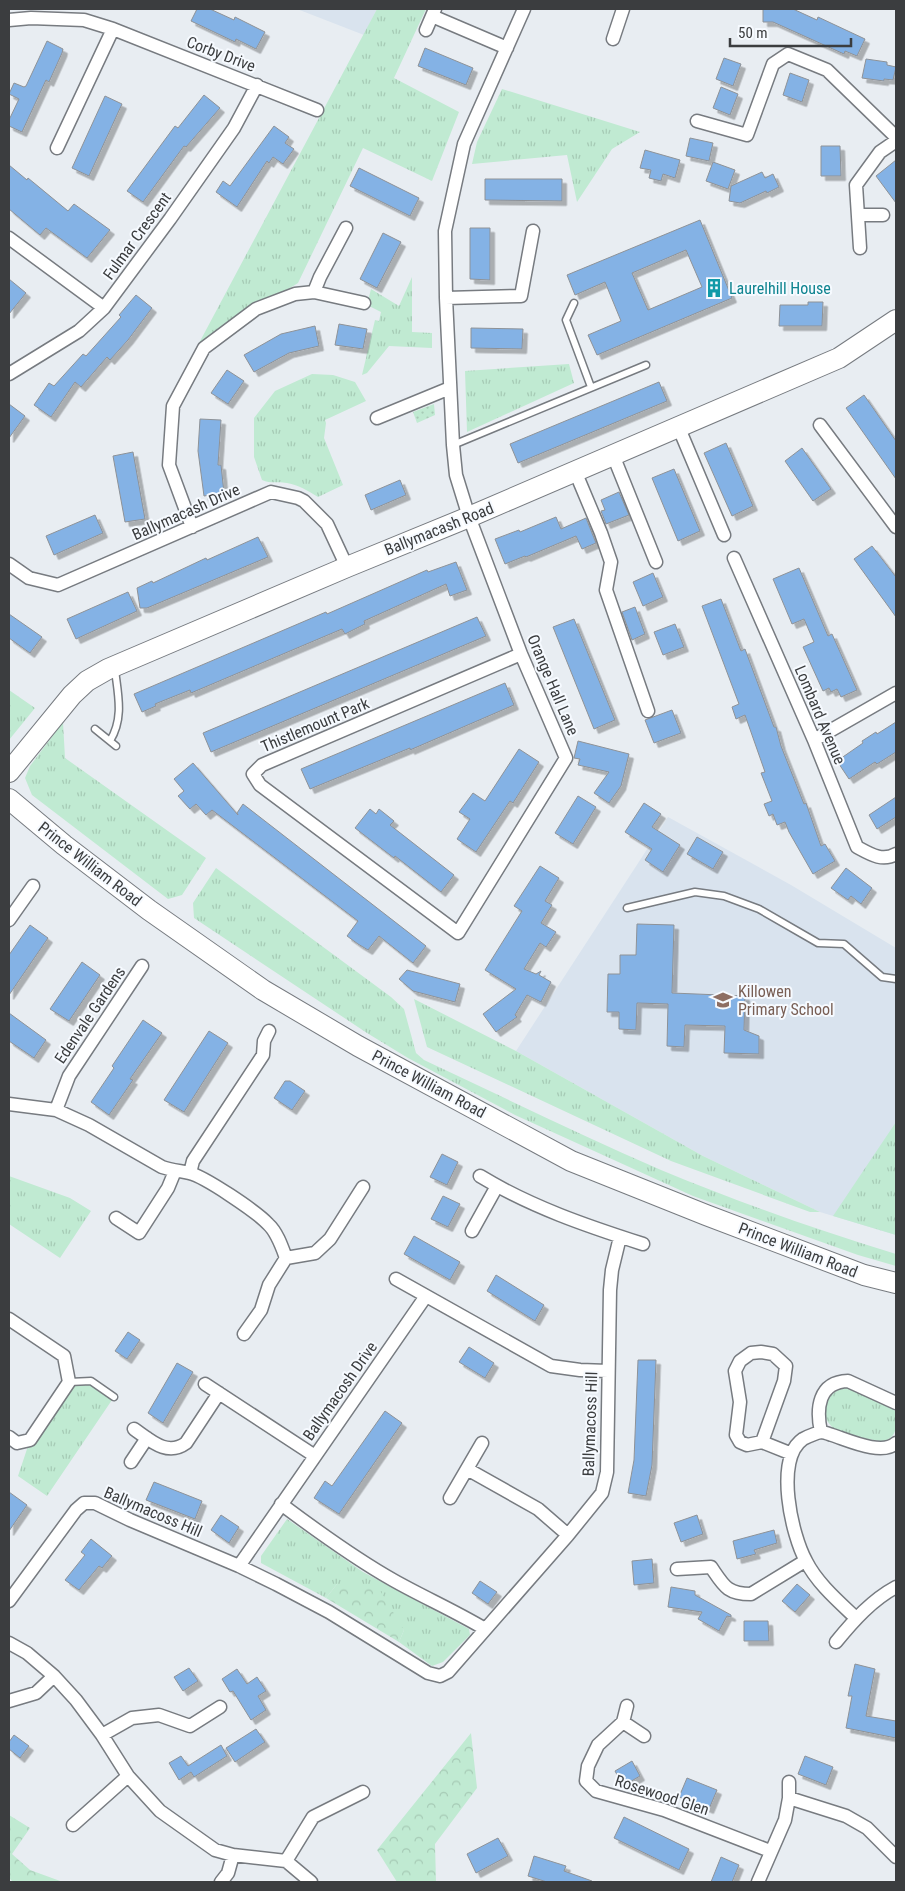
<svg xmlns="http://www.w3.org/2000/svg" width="905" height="1891" viewBox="0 0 905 1891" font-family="'Roboto Condensed',sans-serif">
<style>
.built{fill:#d9e3ee}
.grass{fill:url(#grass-tufts)}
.forest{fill:url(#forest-crowns)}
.garden{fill:url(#garden-dots)}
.building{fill:#84b2e5;stroke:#8e9297;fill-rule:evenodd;filter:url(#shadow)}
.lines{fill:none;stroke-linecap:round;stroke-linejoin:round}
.service-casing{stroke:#777b80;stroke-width:9}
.minor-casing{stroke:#777b80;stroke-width:15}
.primary-casing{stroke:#777b80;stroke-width:22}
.service{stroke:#fff;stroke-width:6}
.minor{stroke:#fff;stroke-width:12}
.primary{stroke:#fff;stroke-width:20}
.labels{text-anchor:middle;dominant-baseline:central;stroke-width:4;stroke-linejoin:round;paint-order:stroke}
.street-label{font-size:16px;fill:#3b3d3f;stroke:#f6faff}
.culture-label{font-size:16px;fill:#0d838f;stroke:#f6faff;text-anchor:start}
.education-label{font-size:16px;fill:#785e54;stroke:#f6faff;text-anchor:start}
</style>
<defs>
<pattern id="grass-tufts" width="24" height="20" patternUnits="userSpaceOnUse" patternTransform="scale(1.25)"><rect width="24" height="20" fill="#c0ead2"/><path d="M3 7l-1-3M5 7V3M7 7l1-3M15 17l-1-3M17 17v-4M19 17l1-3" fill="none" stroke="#a6cab5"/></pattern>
<pattern id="forest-crowns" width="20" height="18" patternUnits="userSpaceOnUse" patternTransform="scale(1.25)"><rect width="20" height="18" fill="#c0ead2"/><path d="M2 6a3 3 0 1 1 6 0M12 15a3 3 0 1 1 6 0" fill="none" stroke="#a6cab5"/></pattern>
<pattern id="garden-dots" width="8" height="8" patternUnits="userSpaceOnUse" patternTransform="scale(1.25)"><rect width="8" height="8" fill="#c0ead2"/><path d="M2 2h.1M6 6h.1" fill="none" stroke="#a6cab5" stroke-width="1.8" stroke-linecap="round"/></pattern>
<filter id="shadow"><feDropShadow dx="4.5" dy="4.5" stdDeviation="0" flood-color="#0004"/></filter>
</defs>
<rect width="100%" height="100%" fill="#e8edf2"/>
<path class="built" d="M297 9H377L364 35Z
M668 817 791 885 896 948V1235L820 1212 703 1156 516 1051Z"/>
<path class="grass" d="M377 9H426L394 78 459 112 432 181 363 148 298 283 198 345Z
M502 89 640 132 612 149 577 202 567 155 472 164 477 142Z
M412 277V332L432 333V348L389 346 367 373 362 375 375 320 379 321 381 312 367 305 371 289 399 306Z
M569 364 574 383 467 432 465 371Z
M312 374 333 375 355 382 366 401 325 420 326 423 324 438 343 485 318 497C308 491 299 485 287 483 278 481 271 484 262 480L254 457V418L275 391Z
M9 690 35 708 9 740Z
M63 722 65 758 206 858 182 895 168 899 32 795 25 778 30 766Z
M216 868 391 997 404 1009 416 1053 424 1060C503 1097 581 1135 661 1170 738 1202 817 1230 896 1254V1266L858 1255 693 1196 515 1115 408 1058 367 1033 194 918 193 903Z
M414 999 516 1051 703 1156 820 1212H810L671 1161 427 1047Z
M896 1122V1235L833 1216Z
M9 1176 70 1198 91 1211 60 1258 9 1224Z
M91 1381 114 1397 47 1496 18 1476 30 1440 69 1382Z
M843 1387C853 1388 890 1402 895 1411 897 1414 896 1418 896 1422 896 1434 893 1437 883 1442 871 1439 846 1436 836 1430 829 1426 822 1415 825 1407 828 1397 833 1392 843 1387Z
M287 1519 363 1572 469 1629 470 1635 443 1662 432 1666 399 1642 404 1630 337 1584 326 1598 261 1563V1556Z"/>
<path class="forest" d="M337 1584 379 1589 404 1630 399 1642 326 1598Z
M471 1733 477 1788 435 1844 436 1882H397L377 1850Z
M9 1815 30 1828 12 1854 30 1870 63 1882H13L9 1878Z"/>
<path class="garden" d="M434 404 435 415 417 423 413 412Z"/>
<path class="building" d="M197 9H210L234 20 235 17 265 32 256 49 236 39 235 42 191 21Z
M763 9H793L817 20 818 17 865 39 857 56 845 51 844 54 773 22H763Z
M47 41 63 49 62 53 49 82 46 80 22 132 9 126V120L19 99 9 94 14 83 24 87 26 86Z
M425 48 473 68 466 85 418 66Z
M724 58 741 64 733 86 716 79Z
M866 59 887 62V65L896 67 893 80 884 79V81L862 78Z
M790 73 809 80 802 102 783 95Z
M721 87 738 94 730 115 713 108Z
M204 95 220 108 186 147 184 146 143 202 127 191 175 126 178 128Z
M105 96 122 104 89 176 72 168Z
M274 126 289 137 285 143 294 149 283 164 273 157 269 163 267 161 237 207 216 192 223 181 230 186Z
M690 138 713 143 709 161 686 156Z
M821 146H840L841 176H821Z
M645 150 680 160 675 178 663 174 661 181 649 178 651 170 640 168Z
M896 160V203L876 176Z
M713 162 735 170 728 189 706 181Z
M9 165 27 180 28 178 68 211 74 204 110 230 87 258 46 228 40 235 9 209Z
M359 168 419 198 410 216 350 186Z
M762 172 765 178 773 174 779 187 767 193 766 191 740 203 729 201 731 186Z
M485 179H562V201L485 200Z
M700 220 732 298 597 355 588 335 621 321 605 282 575 295 567 275ZM686 250 702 287 648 310 632 273Z
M470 228H490V280L470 279Z
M383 233 401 242 377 288 360 279Z
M9 279 26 293 9 314Z
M136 295 152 308 128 340 110 360 107 357 81 387 75 382 51 417 34 405 49 383 54 386 83 354 86 356 121 317 119 315Z
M808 302H823L822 326H779L780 305H808Z
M339 324 367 329 363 349 335 345Z
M315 326 319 346 289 353 254 372 244 355 281 334Z
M471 328 523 329 522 349 471 348Z
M227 370 244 381 228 404 211 393Z
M659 382 667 401 518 463 510 444Z
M864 395 896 441V479L846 408Z
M9 404 25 416 9 438Z
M200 419 221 420 218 465H221L224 493 204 496 198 451Z
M726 443 753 506 732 516 704 453Z
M802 448 831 489 813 501 785 461Z
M133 452 145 519 125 522 113 456Z
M674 469 700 531 678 541 652 478Z
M400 480 406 495 371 510 365 495Z
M619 492 629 515 606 524 601 511 605 510 601 500Z
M95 515 103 533 54 555 46 536Z
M556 517 561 529 586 518 596 543 582 549 576 536 526 557 525 556 505 564 495 539 519 530 520 532Z
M258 537 268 557 147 608H140L137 588 152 581 153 583 206 558 207 560Z
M872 546 896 577V617L854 559Z
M456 562 467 590 450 596 446 584 364 621 365 624 345 634 342 629 191 693 190 690 155 704 156 706 142 712 134 694 326 612 327 614 427 570 428 572Z
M799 568 828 636 832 634 857 690 841 697 837 689 831 692 829 688 823 691 803 647 814 642 804 619 792 624 773 579Z
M653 573 663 597 643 606 633 582Z
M128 592 137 611 76 639 67 619Z
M721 599 741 651 745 649 774 727H776L781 746 804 804 806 803 821 846 825 844 835 861 813 874 789 832 785 822 777 825 773 814 769 816 764 804 772 801 761 773 765 772 745 715 736 719 732 707 739 704 702 606Z
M635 607 645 634 632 640 622 612Z
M9 614 42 637 30 653 9 638Z
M477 617 486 636 211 752 203 733Z
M574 619 615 720 594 729 553 627Z
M675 624 684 647 663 655 654 632Z
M505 683 514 705 410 750V748L310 789 301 769Z
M672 710 681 733 654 743 645 720Z
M896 722V752L877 764 875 762 849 779 837 761 863 743 862 741 876 732 877 734Z
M578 741 629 754 621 786 609 803 594 793 609 772 578 765 580 759 574 758Z
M519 749 539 762 513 803 510 801 476 852 457 839 470 819 459 812 473 793 485 801Z
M193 763 238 815 237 813 243 804 426 946 413 963 379 936 368 950 358 944 347 936 358 921 212 810 206 815 196 804 190 809 178 796 184 791 174 779Z
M578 796 596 807 573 844 555 833Z
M896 797V817L877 829 869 815Z
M644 803 661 814 652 827 680 845 663 872 645 860 652 849 625 832Z
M370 809 376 814 379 809 394 821 390 825 454 875 441 892 395 856 394 858 355 828Z
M697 837 723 852 713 869 687 854Z
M540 866 559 878 545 901 552 905 541 923 556 932 546 947 540 943 524 969 536 974 541 971 539 975 551 982 541 1002 527 995 515 1015 517 1017 496 1032 483 1014 516 989 485 970 522 911 514 906Z
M846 868 872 888 861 904 851 896 848 900 831 888Z
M637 924 674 925 672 993 745 996 744 1030 759 1036V1054L724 1053 725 1026 685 1025 684 1047 667 1046 668 1004 637 1003 636 1030 619 1029V1012H607L608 974H620V955H636Z
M30 925 48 938 9 995V955Z
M82 962 100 975 69 1021 50 1009Z
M407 970 460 984 455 1002 413 991 399 979Z
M9 1013 46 1040 34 1058 9 1041Z
M143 1020 162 1033 130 1079 133 1080 109 1115 91 1102 114 1068 112 1066Z
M209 1031 228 1043 184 1112 164 1100Z
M285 1081H290L305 1091 292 1110 274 1098Z
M442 1154 458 1162 447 1185 430 1177Z
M443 1196 460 1204 448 1227 431 1219Z
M414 1236 460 1262 450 1280 404 1254Z
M496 1275 544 1305 535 1321 487 1291Z
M128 1332 140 1340 127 1359 115 1351Z
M469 1347 494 1363 485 1378 459 1362Z
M638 1360H656L652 1465 646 1496 628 1493 634 1460Z
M177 1363 193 1372 163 1423 148 1413Z
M385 1411 402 1423 339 1514 314 1498 325 1481 332 1486Z
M154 1482 202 1501 195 1519 146 1500Z
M9 1492 27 1505 9 1531Z
M221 1515 239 1527 229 1543 211 1530Z
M697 1515 703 1534 681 1542 674 1523Z
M774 1530 777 1543 754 1550 756 1554 737 1559 733 1541Z
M91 1539 112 1556 102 1568 99 1566 79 1590 65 1580 85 1555 81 1552Z
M652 1559 654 1583 634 1585 632 1561Z
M480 1581 497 1592 488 1604 472 1593Z
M797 1584 810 1595 795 1612 782 1601Z
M671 1587 695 1591V1595L731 1615V1617L727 1616 719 1631 698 1619 702 1612 668 1607Z
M744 1621H768L769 1641H744Z
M855 1664 875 1669 866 1716 896 1721V1738L846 1728 852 1696H848Z
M189 1668 198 1681 183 1691 174 1677Z
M237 1669 247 1684 257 1677 266 1691 258 1696 266 1710 251 1720 233 1691 230 1692 222 1679Z
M256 1729 265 1742 235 1762 226 1748Z
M14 1735 29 1746 20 1758 9 1749V1742Z
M221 1745 227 1756 194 1777 191 1772 179 1780 169 1763 181 1756 188 1766Z
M805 1756 833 1767 826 1785 798 1774Z
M632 1761 640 1776 623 1786 615 1771Z
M687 1778 717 1790 709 1809 679 1797Z
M624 1817 689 1849 679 1870 614 1838Z
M498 1838 508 1856 476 1873 467 1854Z
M534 1856 566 1866 564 1871 592 1881 591 1882H547L528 1876Z
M721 1857 739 1865 732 1882H711Z"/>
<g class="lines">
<g class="service-casing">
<path id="service" d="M574 303 566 320 591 387
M453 445 646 365
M95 729 116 746
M110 741C124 718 118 695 115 670
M627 908 695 892 724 896 759 909 818 943 844 944 882 977 896 979
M69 1382 91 1381 114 1397"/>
</g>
<g class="minor-casing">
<path id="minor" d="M432 16 507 48
M9 20 31 18 84 20 113 29 317 110
M426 30 435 9
M613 39 623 9
M697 121 747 135 773 64 788 54 827 70 896 137
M57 148 113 29
M858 215H883
M9 238 104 308
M860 248 856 185 880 152 896 141
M314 292 320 277 346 228
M446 298 521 296 533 231
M9 374 79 331 104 308 170 219 234 128 257 85
M377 418 450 388
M820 425 896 527
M678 426 724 535
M613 455 656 562
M575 471 601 533 611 562 606 590 648 711
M192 527 169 465 173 406 204 348 256 309 295 294 314 292 364 303
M734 558 814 740 857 847C870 854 882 862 896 854
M9 564 29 578 58 585 271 492 298 498 304 501 327 524 347 567
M521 654 262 765 253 774 260 785 458 933 566 758 521 654 469 517 456 475 453 445 446 298 445 231 464 144 524 9
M814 740 896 693
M9 920 33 886
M9 1104 56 1110 89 1125 162 1167C171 1170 180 1171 189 1173 204 1176 257 1212 268 1224 277 1232 282 1247 286 1258L269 1285 261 1310 244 1334
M56 1110 69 1076 142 966
M190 1173 193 1161 263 1055 264 1041 269 1031
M480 1176C531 1207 587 1226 643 1244
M116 1218 139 1233 168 1188 175 1171
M472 1231 497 1186
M286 1258 315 1253 330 1239 363 1187
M396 1279 551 1366 580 1370 608 1371
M9 1319 64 1356 69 1382 30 1440 17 1443 9 1437
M205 1384 315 1456
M134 1429C150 1440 167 1457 186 1443L219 1393
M821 1432C816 1409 818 1382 848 1381L896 1403
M762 1442 784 1381 786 1366 773 1354 761 1352 751 1353 740 1361 735 1371 740 1402 736 1435 740 1442 747 1445 762 1442 792 1454
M131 1462 147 1438
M467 1469 538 1509 568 1535
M450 1498 482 1443
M281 1504C317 1531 354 1558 393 1580 423 1597 455 1611 485 1629
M239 1566 426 1296
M677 1569 711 1567C724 1586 727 1594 751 1594L805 1561
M9 1601 76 1510 84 1503H95L130 1520 239 1566 276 1584 329 1612 428 1673 440 1676 448 1672 568 1535 602 1493 607 1472 610 1290 612 1270 620 1237
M856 1618C838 1601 817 1583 806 1561 792 1536 774 1459 803 1439 807 1437 816 1433 821 1432 824 1432 829 1434 832 1435 848 1440 882 1456 896 1443
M836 1642C854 1620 872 1600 896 1587
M9 1643 27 1653 54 1676 76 1700 102 1735 128 1776 160 1811 215 1850 233 1855 286 1861 311 1882
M9 1701 36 1693 54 1676
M627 1706 623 1722 598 1745 588 1766 586 1781 596 1791 664 1810 770 1851
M623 1722 644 1736
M102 1735 132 1718 159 1715 190 1726 220 1707
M789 1798 846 1816 867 1828 896 1857
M73 1825 128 1776
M286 1861 313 1817 363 1792
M221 1882 228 1873 233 1855
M758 1882 785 1820 789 1798V1782"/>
</g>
<g class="primary-casing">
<path id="primary" d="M9 772 72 695 87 681 108 669 347 567 469 517 839 358 896 320
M9 799 64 845 149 910 263 990 358 1046 571 1161 706 1215 864 1275 896 1283"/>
</g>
<use href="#service" class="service"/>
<use href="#minor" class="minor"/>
<use href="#primary" class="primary"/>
</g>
<defs>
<g id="building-bare" transform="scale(1.5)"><path d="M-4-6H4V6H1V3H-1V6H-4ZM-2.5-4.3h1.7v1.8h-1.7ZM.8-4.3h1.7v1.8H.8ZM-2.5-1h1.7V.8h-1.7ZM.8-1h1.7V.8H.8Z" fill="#0f9aa8" stroke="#f6faff" stroke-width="2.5" paint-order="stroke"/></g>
<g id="school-bare" transform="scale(1.5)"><path d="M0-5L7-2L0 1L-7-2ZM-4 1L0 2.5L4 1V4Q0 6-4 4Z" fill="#8d6e63" stroke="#f6faff" stroke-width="2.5" paint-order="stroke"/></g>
</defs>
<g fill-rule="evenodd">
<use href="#building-bare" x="714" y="288"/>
<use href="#school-bare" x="723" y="1000"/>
</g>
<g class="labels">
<g class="street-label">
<text transform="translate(221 54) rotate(21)">Corby Drive</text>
<text transform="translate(137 236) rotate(-54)">Fulmar Crescent</text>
<text transform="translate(186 512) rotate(-24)">Ballymacash Drive</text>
<text transform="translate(439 529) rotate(-22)">Ballymacash Road</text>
<text transform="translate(553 685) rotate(67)">Orange Hall Lane</text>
<text transform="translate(820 715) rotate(67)">Lombard Avenue</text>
<text transform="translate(315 725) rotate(-23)">Thistlemount Park</text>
<text transform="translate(90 864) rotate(38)">Prince William Road</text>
<text transform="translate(90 1015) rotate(-56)">Edenvale Gardens</text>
<text transform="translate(429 1084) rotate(28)">Prince William Road</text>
<text transform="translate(798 1250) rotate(21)">Prince William Road</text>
<text transform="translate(340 1391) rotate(-55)">Ballymacosh Drive</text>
<text transform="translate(590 1424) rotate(-88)">Ballymacoss Hill</text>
<text transform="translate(153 1512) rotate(23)">Ballymacoss Hill</text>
<text transform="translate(662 1795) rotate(18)">Rosewood Glen</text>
</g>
<g class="culture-label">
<text x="729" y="288">Laurelhill House</text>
</g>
<g class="education-label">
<text x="738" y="991">Killowen<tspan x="738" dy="18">Primary School</tspan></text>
</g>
</g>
<rect width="905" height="1891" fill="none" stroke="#3b3d3f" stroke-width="20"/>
<path d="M730 38v8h121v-8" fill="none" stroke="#3b3d3f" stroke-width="2.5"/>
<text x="738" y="38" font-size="15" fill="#3b3d3f" stroke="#f6faff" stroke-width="4" paint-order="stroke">50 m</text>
</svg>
